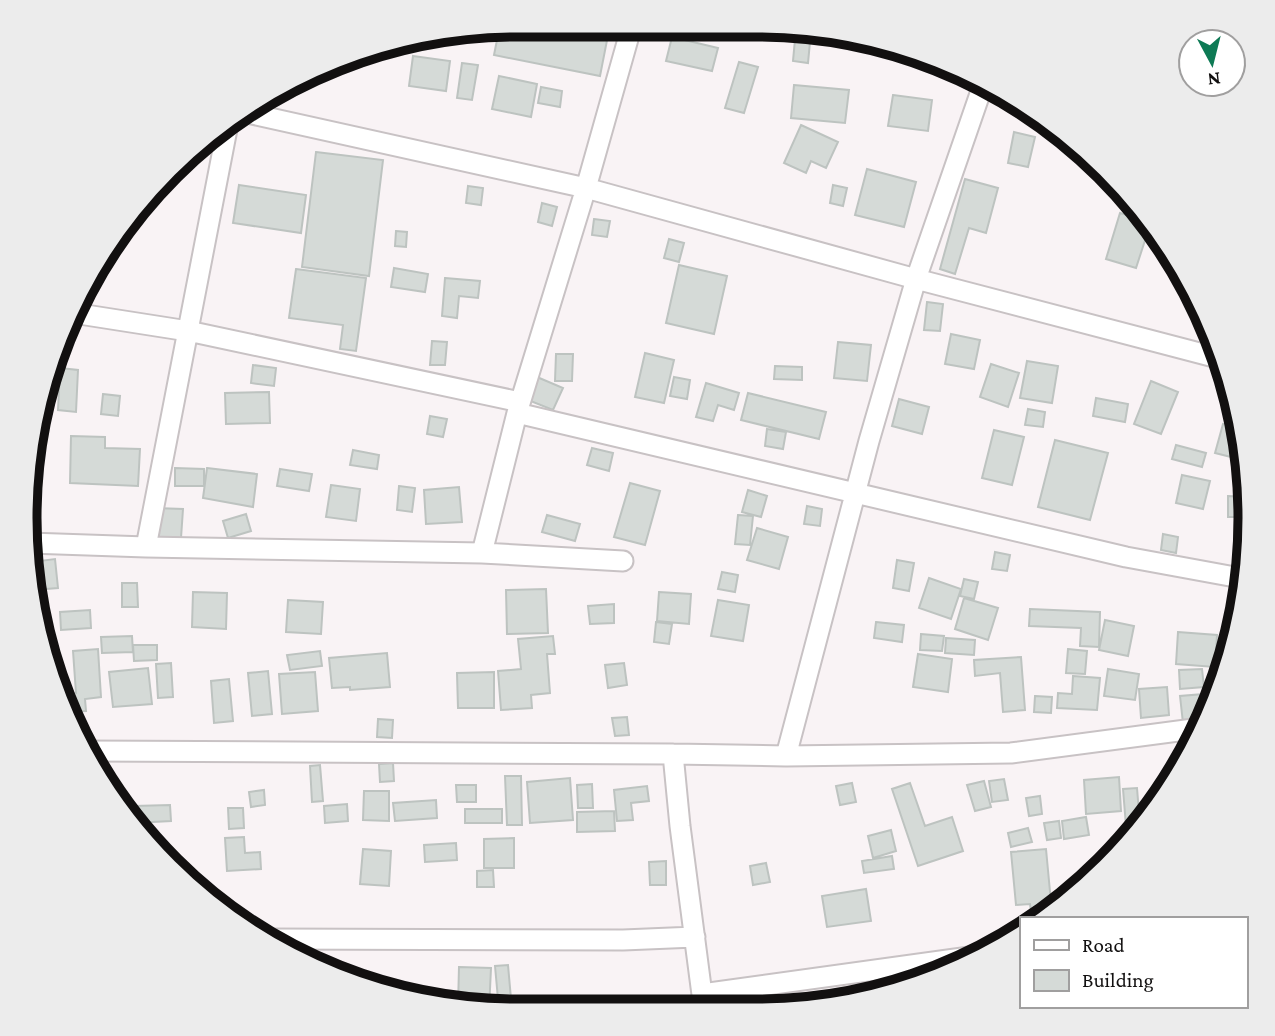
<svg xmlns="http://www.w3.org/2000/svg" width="1275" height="1036" viewBox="0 0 1275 1036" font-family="'Crimson Pro',serif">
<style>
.building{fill:#d5dad7;stroke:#bdc3c0;stroke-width:2}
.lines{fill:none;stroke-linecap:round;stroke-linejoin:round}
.street-casing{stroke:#c8c2c4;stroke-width:23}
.street{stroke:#fff;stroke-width:19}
.rim{fill:none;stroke:#121010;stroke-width:9}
</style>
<rect width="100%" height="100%" fill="#f9f3f5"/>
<path class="building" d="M518 24 546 25 545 28 571 33 573 25H610L600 76 494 55 498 35 511 37 513 25Z
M512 25 511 32 496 29 497 27Z
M796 29 811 31 808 63 793 61Z
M672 37 718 48 712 71 666 61Z
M413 56 450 61 446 91 409 86Z
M739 62 758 67 744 113 725 108Z
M462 63 478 65 472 100 457 98Z
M499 76 537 84 531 117 492 109Z
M794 85 849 90 845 123 791 118Z
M541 87 562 91 560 107 538 103Z
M893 95 932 100 928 131 888 126Z
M801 125 838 142 826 168 811 161 806 173 784 163Z
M1014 132 1035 137 1028 167 1008 163Z
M316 152 383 160 369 276 302 267Z
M867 169 916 182 904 227 855 215Z
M965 179 998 188 986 233 969 228 955 274 940 269Z
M239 185 306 195 301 233 233 223Z
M833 185 847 188 843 206 830 203Z
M468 186 483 188 481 205 466 203Z
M542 203 557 207 552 226 538 222Z
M1120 213 1151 222 1136 268 1106 259Z
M594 219 610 221 607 237 592 235Z
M123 226H125L121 249 106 246Z
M396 231 407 232 406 247 395 246Z
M669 239 684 243 679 262 664 258Z
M679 265 727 276 714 334 666 323Z
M394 268 428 274 425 292 391 287Z
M296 269 366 278 356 351 340 349 343 325 289 318Z
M445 278 480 281 478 298 459 296 457 318 442 316Z
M927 302 943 304 940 331 924 330Z
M951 334 980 340 974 369 945 364Z
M432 341 447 342 445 365H430Z
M838 342 871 345 867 381 834 378Z
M645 353 674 360 664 403 635 397Z
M556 354H573L572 381H555Z
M1027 361 1058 366 1052 403 1020 398Z
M991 364 1019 373 1008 407 980 397Z
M253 365 276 368 274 386 251 383Z
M775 366 802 367V380L774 379Z
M60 368 78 370 76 412 58 410Z
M537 377 563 388 553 410 528 400Z
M674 377 690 380 687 399 670 396Z
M1151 381 1178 392 1161 434 1134 424Z
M706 383 739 393 734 410 718 405 713 421 696 417Z
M269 392 270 423 226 424 225 393Z
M748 393 826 412 819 439 741 420Z
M103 394 120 396 118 416 101 414Z
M1096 398 1128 404 1125 422 1093 416Z
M899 399 929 407 922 434 892 426Z
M1028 409 1045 412 1043 427 1025 425Z
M430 416 447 419 443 437 427 434Z
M1223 424 1239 428 1231 457 1215 453Z
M767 429 786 432 783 449 765 446Z
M994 430 1024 437 1012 485 982 478Z
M71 436 105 437V448L140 449 138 486 70 483Z
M1055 440 1108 453 1090 520 1038 507Z
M1176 445 1206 453 1202 467 1172 459Z
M592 448 613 453 609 471 587 465Z
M353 450 379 455 377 469 350 465Z
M175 468 204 469V486H175Z
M207 468 257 474 253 507 203 498Z
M280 469 312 474 309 491 277 486Z
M1182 475 1210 481 1203 509 1176 503Z
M630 483 660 491 645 545 614 537Z
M331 485 360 489 356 521 326 517Z
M399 486 415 488 412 512 397 510Z
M459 487 462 522 426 524 424 490Z
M748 490 767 496 761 517 742 512Z
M1228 496 1246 497V517H1228Z
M807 506 822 509 820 526 804 524Z
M155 508 183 509 181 538 154 537Z
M246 514 251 531 228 538 223 521Z
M547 515 580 524 575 541 542 532Z
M738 515 753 516 750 545 735 544Z
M757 528 788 537 779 569 747 560Z
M1163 534 1178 537 1176 553 1161 550Z
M995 552 1010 555 1007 571 992 569Z
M55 559 58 588 34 590 31 562Z
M897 560 914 563 909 591 893 588Z
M722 572 738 575 735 592 718 589Z
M929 578 961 589 951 619 919 608Z
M964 579 978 582 974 599 960 596Z
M122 583H137L138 607H122Z
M546 589 548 633 507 634 506 590Z
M193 592 227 593 226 629 192 627Z
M659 592 691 594 689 624 657 621Z
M964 598 998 608 988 640 955 629Z
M288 600 323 602 321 634 286 632Z
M718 600 749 605 743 641 711 636Z
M614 604V623L590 624 588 606Z
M1030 609 1100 612 1099 647 1080 646 1081 628 1029 626Z
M90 610 91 628 61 630 60 612Z
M1105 620 1134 626 1128 656 1099 650Z
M656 622 672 624 669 644 654 642Z
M876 622 904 625 902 642 874 638Z
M1231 626H1236L1231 647Z
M1178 632 1217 635 1215 667 1176 664Z
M921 634 944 636 942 651 920 650Z
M132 636 133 652 102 653 101 637Z
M553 636 555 654H547L550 693 531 695 532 708 501 710 498 671 521 669 518 639Z
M946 638 975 640 974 655 945 653Z
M133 645H157V660L134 661Z
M98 649 101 697 85 699 86 711 67 712 61 694 76 693 73 651Z
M1068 649 1087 651 1085 674 1066 673Z
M320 651 322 666 290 670 287 655Z
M387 653 390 687 350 690V687L332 688 329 658Z
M918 654 952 659 948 692 913 687Z
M1021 657 1025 710 1003 712 1000 673 975 676 974 660Z
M171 663 173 697 158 698 156 664Z
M624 663 627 685 608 688 605 665Z
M148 668 152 704 113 707 109 672Z
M1108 669 1139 674 1135 700 1104 696Z
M1202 669 1204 687 1180 689 1179 670Z
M268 671 272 714 252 716 248 673Z
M315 672 318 711 282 714 279 674Z
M494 672V708H458L457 673Z
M1073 676 1100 678 1097 710 1057 708 1058 693 1072 694Z
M229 679 233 721 214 723 211 681Z
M1167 687 1169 715 1141 718 1139 689Z
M1217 693 1204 722 1183 723 1180 696Z
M1035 696 1052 697 1051 713 1034 712Z
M627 717 629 735 615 736 612 718Z
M378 719 393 720 392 738 377 737Z
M393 763 394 781 380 782 379 764Z
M320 765 323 801 312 802 310 766Z
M505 776H521L522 825H507Z
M1119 777 1121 811 1086 814 1084 780Z
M570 778 573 820 530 823 527 782Z
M1004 779 1008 800 992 802 989 781Z
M984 781 991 807 975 811 967 785Z
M852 783 856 802 840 805 836 786Z
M910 783 925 826 952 817 963 851 918 866 892 789Z
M592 784 593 808H578L577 785Z
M456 785H476V802H457Z
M647 786 649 801 631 803 633 820 617 821 614 790Z
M1137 788 1140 825 1126 826 1123 789Z
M264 790 265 805 251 807 249 792Z
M364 791H389V821L363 820Z
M1040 796 1042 814 1029 816 1026 798Z
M436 800 437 818 395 821 393 803Z
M347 804 348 821 325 823 324 806Z
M170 805 171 821 134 823V806Z
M228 808H243L244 828 229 829Z
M465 809H502V823H465Z
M614 811 615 831 577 832V812Z
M1086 817 1089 835 1064 839 1062 821Z
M1059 821 1061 838 1047 840 1044 823Z
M1028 828 1032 842 1011 847 1008 833Z
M891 830 896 851 873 858 868 836Z
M244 837 245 853 260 852 261 869 227 871 225 838Z
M514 838V868H484V839Z
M456 843 457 860 425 862 424 845Z
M363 849 391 851 389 886 360 884Z
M1046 849 1052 913 1044 918 1032 919 1030 904 1016 905 1011 852Z
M892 856 894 869 864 873 862 861Z
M666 861V885H650L649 862Z
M766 863 770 882 753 885 750 866Z
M493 870 494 887H477V871Z
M866 889 871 921 827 927 822 896Z
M508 965 512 1010H499L495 966Z
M459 967 491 968 489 1010 458 1006Z
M817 998 818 1006 807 1007 806 1000Z
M776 1001 777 1010H762L761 1002Z"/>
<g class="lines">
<g class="street-casing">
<path id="street" d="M243 112 586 188 916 279 1222 359
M73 313 188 331 520 402
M517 413 1126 557 1246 579
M29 543 146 547 482 553 517 413 586 188 632 25
M146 547 228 124
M482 553 623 561
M85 751 673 754 786 756 1011 753 1201 728
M673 754 680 826 704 1010
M786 756 869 441 916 279 983 85
M267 939 623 940 695 937
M702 994 984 955"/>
</g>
<use href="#street" class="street"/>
</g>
<path d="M0 0H1275V1036H0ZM518 37H757A481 481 0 0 1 1238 518V518A481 481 0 0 1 757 999H518A481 481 0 0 1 37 518V518A481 481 0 0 1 518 37Z" fill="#ececec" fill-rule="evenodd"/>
<path class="rim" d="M518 37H757A481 481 0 0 1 1238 518V518A481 481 0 0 1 757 999H518A481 481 0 0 1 37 518V518A481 481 0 0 1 518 37Z"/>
<rect x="1020" y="917" width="228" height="91" fill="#ffffff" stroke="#a09f9f" stroke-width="2"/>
<rect x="1034" y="940" width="35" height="10" fill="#ffffff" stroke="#a09f9f" stroke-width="2"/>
<text x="1082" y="952" font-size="21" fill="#121010">Road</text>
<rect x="1034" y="970" width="35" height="21" fill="#d5dad7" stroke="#a09f9f" stroke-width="2"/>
<text x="1082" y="987" font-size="21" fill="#121010">Building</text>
<g transform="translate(1212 63) rotate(173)"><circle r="33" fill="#ffffff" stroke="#a09f9f" stroke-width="2"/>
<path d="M0-5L12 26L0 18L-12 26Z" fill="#0e7a55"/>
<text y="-10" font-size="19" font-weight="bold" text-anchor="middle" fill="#121010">N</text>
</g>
</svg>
